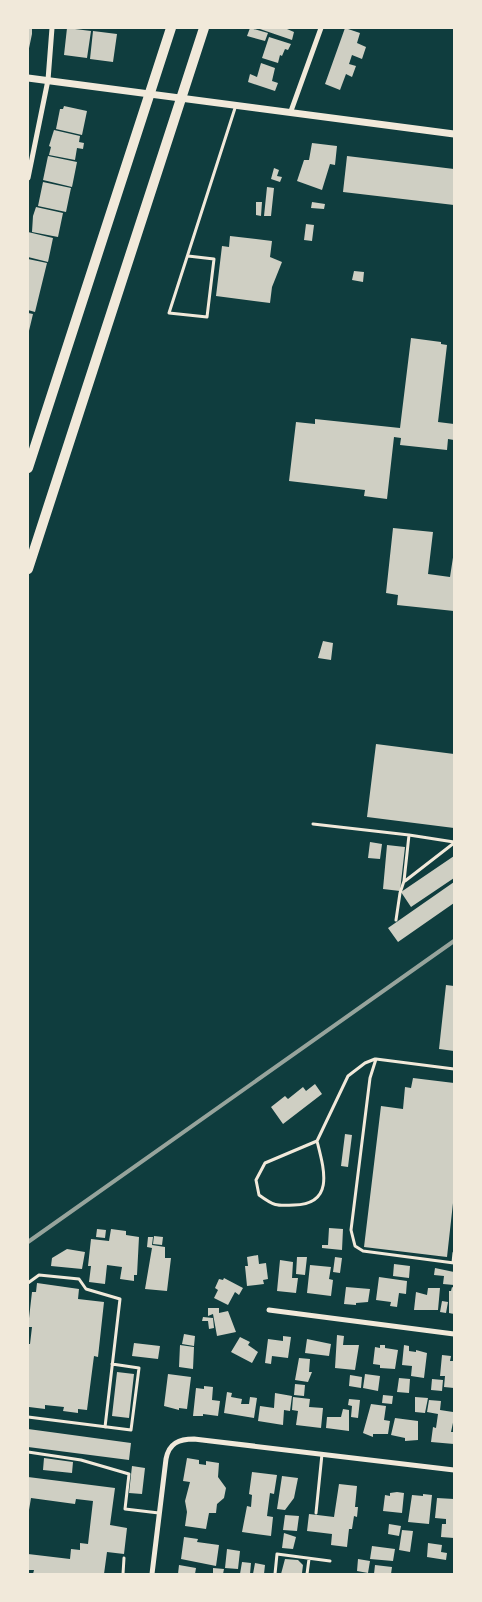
<svg xmlns="http://www.w3.org/2000/svg" width="482" height="1602" viewBox="0 0 482 1602" font-family="'Varela Round',sans-serif">
<style>
.building{fill:#cfcfc3}
.lines{fill:none;stroke-linecap:round;stroke-linejoin:round}
.service{stroke:#f1e9da;stroke-width:3}
.minor{stroke:#f1e9da;stroke-width:5}
.tertiary{stroke:#f1e9da;stroke-width:7}
.motorway{stroke:#f1e9da;stroke-width:10}
.rail{stroke:#97a49c;stroke-width:4}
</style>
<rect width="100%" height="100%" fill="#0f3d3e"/>
<path class="building" d="M28 28H32V34L28 53Z
M67 28 91 31 87 58 64 55Z
M250 28 268 33 265 41 247 36Z
M257 28H287V29L294 32 292 40Z
M345 28 360 33 357 43 366 47 362 59 352 55 349 64 356 66 352 77 346 74 340 90 325 84Z
M93 31 117 34 113 62 90 59Z
M269 37 291 44 288 50 285 49 282 56 280 55 278 63 262 58Z
M261 63 275 68 272 81 278 83 275 91 248 82 250 74 257 77Z
M64 106 87 111 82 135 56 129 60 109H63Z
M54 130 80 136 79 142 84 143 83 149 77 148 75 160 49 155 51 147 49 146Z
M312 143 337 146 335 165 330 164 322 190 297 181 304 160H309Z
M48 156 77 162 72 187 43 180Z
M347 156 454 169V205L343 192Z
M274 168 279 170 277 176 282 177 280 182 271 179Z
M43 182 71 188 66 212 38 206Z
M267 187 274 188 271 216H264Z
M256 202H262L261 216 256 215Z
M312 202 325 204 324 209 311 208Z
M36 207 63 213 58 237 32 232 33 216Z
M306 224 314 225 312 241 304 240Z
M28 232 53 238 48 262 28 257Z
M230 236 272 241 270 257 282 262 272 287 270 303 216 296 222 246 229 247Z
M28 259 47 263 35 312 28 310Z
M354 271 364 272 363 282 352 280Z
M28 313 33 314 28 335Z
M411 338 441 342V344L447 345 438 422 454 424V440L448 439 447 450 400 445 401 438 394 437 387 499 364 496 365 490 289 481 296 422 315 424V419L400 428Z
M393 528 433 532 428 574 450 577 454 551V611L397 605 398 595 386 593Z
M323 641 333 643 331 660 318 658Z
M376 744 454 754V828L367 817Z
M370 842 382 844 380 859 368 858Z
M387 845 405 847 400 891 383 889Z
M454 856V878L411 907 401 892Z
M454 882V903L398 942 388 928Z
M446 985 454 986V1051L439 1049Z
M413 1078 454 1083V1194L447 1257 364 1247 381 1106 403 1109 405 1087 411 1088Z
M315 1084 322 1094 283 1124 271 1107 285 1096 288 1099 303 1087 306 1091Z
M345 1134 352 1135 348 1167 341 1166Z
M329 1228 343 1229 342 1250 322 1248V1245H328Z
M97 1229 106 1230 105 1238 96 1237Z
M111 1229 126 1231V1235L139 1237 137 1275H134V1281L120 1279 122 1267 107 1265 105 1284 89 1282 91 1266H88L91 1239 109 1241Z
M154 1236 163 1237 162 1245 153 1244Z
M148 1237H153L152 1245 165 1247V1258H171L167 1291 145 1289 152 1248 147 1247Z
M67 1249 85 1252 82 1269 51 1266 52 1258Z
M258 1255 259 1264 266 1263 268 1279 263 1280 264 1284 247 1286 245 1266H248L247 1257Z
M297 1257H307L305 1275 296 1274Z
M335 1257 342 1258 340 1273 333 1272Z
M280 1260 293 1262 292 1278H298L296 1293 277 1291Z
M394 1264 410 1266 409 1278 393 1276Z
M310 1265 331 1267 329 1279 333 1280 331 1296 307 1293Z
M435 1268 454 1272V1285L443 1284 444 1276 434 1275Z
M379 1277 407 1281 406 1294 399 1293 397 1307 390 1306 391 1302 376 1300Z
M224 1278 243 1288 239 1295 235 1292 228 1305 214 1298 218 1290 215 1288 219 1279 223 1280Z
M37 1283 79 1289 78 1299 104 1302 98 1357 94 1356 87 1410 78 1409V1413L63 1411 64 1407 45 1405V1409L29 1407 28 1344H30L32 1327H28L32 1292H36Z
M346 1287 370 1289 368 1302 356 1303V1305L344 1304Z
M452 1287 454 1288V1314L449 1313V1291H451Z
M428 1288H440L438 1310H414L416 1292 427 1295Z
M442 1301 448 1302 446 1313 440 1312Z
M208 1308H219V1313L228 1311 236 1332 217 1336 213 1314 208 1316Z
M203 1317 213 1318 214 1328 209 1329 208 1321H202Z
M184 1334 195 1336 194 1346 182 1344Z
M337 1335 344 1336 343 1345H359L355 1370 335 1368Z
M283 1336 291 1337 288 1358 272 1356 271 1364 265 1363 268 1339 283 1341Z
M240 1337 250 1342 248 1345 258 1352 252 1363 231 1352Z
M307 1339 331 1344 329 1356 305 1353Z
M134 1343 160 1346 158 1359 132 1356Z
M180 1345 194 1347 193 1369 179 1367Z
M380 1345H385V1348L398 1350 395 1369 380 1368V1365L373 1364 375 1347 380 1348Z
M404 1345 409 1346V1351L416 1352V1350L427 1353 424 1378 411 1376 412 1366 402 1365Z
M442 1355 451 1356 450 1361H454V1388L444 1387 445 1376H440Z
M299 1358 310 1359 309 1372H312L308 1382 295 1380Z
M117 1372 134 1374 129 1418 112 1416Z
M168 1374 191 1377 187 1409 179 1408V1410L164 1406Z
M365 1374 380 1376 378 1391 363 1388Z
M350 1375 362 1377 361 1388 349 1386Z
M399 1378 410 1379 409 1393 397 1392Z
M432 1379 443 1380 442 1391 431 1390Z
M295 1384 305 1385 304 1396 294 1395Z
M204 1386 213 1387 212 1400 220 1401 218 1416 203 1414V1416H193L196 1388 204 1389Z
M227 1392 232 1393 231 1397 242 1399 241 1404H249L250 1397 257 1398 254 1418 224 1413Z
M275 1393 292 1396 290 1411 284 1410 283 1425 258 1421 260 1406 274 1408Z
M383 1395 393 1396 392 1404 382 1403Z
M293 1397 310 1399 309 1407 323 1408 321 1428 296 1425 298 1411 292 1410Z
M415 1397 428 1398 425 1413 415 1412Z
M349 1399 360 1400 358 1418 351 1417 352 1406 348 1405Z
M429 1400 441 1401 440 1410 453 1412 454 1418 451 1432H454V1444L431 1442 433 1427 436 1428 438 1414 427 1412Z
M371 1404 386 1406 384 1420 390 1421 388 1434H373V1437L363 1433Z
M343 1409 349 1410V1431L326 1428 327 1417H341Z
M395 1418 418 1421V1440L405 1441V1438L391 1435Z
M28 1429 131 1443 129 1460 28 1447Z
M44 1458 73 1462 72 1473 43 1470Z
M187 1458 199 1460V1464L206 1465V1461L219 1463 218 1477 226 1488 224 1498 217 1504 216 1513H209L206 1529 185 1526 187 1512 185 1501 190 1482 183 1481Z
M132 1466 145 1468 142 1494 129 1493Z
M252 1472 277 1475 274 1494 270 1493 267 1516 273 1517 271 1536 242 1532 247 1506 251 1507 252 1495 249 1494Z
M282 1476 298 1478 294 1498 285 1510 277 1509Z
M28 1477 115 1488 110 1525 127 1528 124 1554 107 1552 104 1574H33L34 1570H28V1554L70 1559 71 1549 80 1550V1543L88 1544 93 1501 76 1499 75 1504 31 1498 28 1516Z
M339 1484 357 1486 355 1507H358L357 1517 354 1516 352 1529H349L347 1547 331 1545 332 1534 307 1531 309 1514 334 1517Z
M397 1492 404 1493 402 1513 383 1511 385 1495 390 1496V1493Z
M423 1494 432 1495 429 1524 408 1522 412 1495 423 1496Z
M437 1498 454 1499V1538L441 1537 442 1524H446V1519L435 1518Z
M285 1515 299 1516 297 1531 283 1530Z
M389 1524 401 1526 399 1536 388 1534Z
M402 1530 413 1531 410 1552 399 1550Z
M284 1533 296 1537 293 1549 282 1548Z
M184 1537 198 1539 197 1542 219 1545 216 1566 181 1559Z
M428 1543 442 1545 441 1552 447 1553 446 1560 427 1557Z
M372 1546 395 1549 393 1561 370 1559Z
M227 1549 240 1551 238 1569 225 1568Z
M285 1559 298 1560 303 1565 302 1573 281 1574Z
M358 1559 370 1561 368 1573 357 1571Z
M242 1562 251 1563 250 1574H240Z
M255 1563 265 1565 264 1574H253Z
M179 1565 196 1568 195 1574H178Z
M375 1565 392 1567 391 1574H374Z
M213 1568 224 1569 223 1574H213Z"/>
<g class="lines">
<path class="service" d="M188 256 214 259 207 317 169 313 236 105
M313 824 409 835
M405 881 454 843
M396 920 400 893 404 881 409 835 454 842
M454 1069 376 1059 370 1078 351 1230 355 1246 363 1251 454 1263
M317 1141C324 1169 335 1204 294 1205 276 1206 274 1206 259 1195L256 1180 265 1163 317 1141 348 1076 365 1063 375 1059
M453 1263 454 1253
M28 1283 39 1275 79 1279 86 1289 120 1299 105 1427
M28 1417 131 1430 139 1368 112 1364
M28 1452 81 1460 129 1474 125 1509 159 1513
M316 1513 322 1454
M123 1574 124 1558
M275 1574 277 1554 330 1561
M307 1574 309 1559"/>
<path class="minor" d="M291 111 321 28
M28 178 48 80 52 28
M269 1310 454 1334
M152 1574 166 1459C169 1443 179 1439 194 1439L454 1470"/>
<path class="tertiary" d="M28 78 454 134"/>
<path class="motorway" d="M28 468 171 28
M28 569 204 28"/>
<path class="rail" d="M28 1242 454 941"/>
</g>
<rect width="482" height="1602" fill="none" stroke="#f1e9da" stroke-width="58"/>
</svg>
